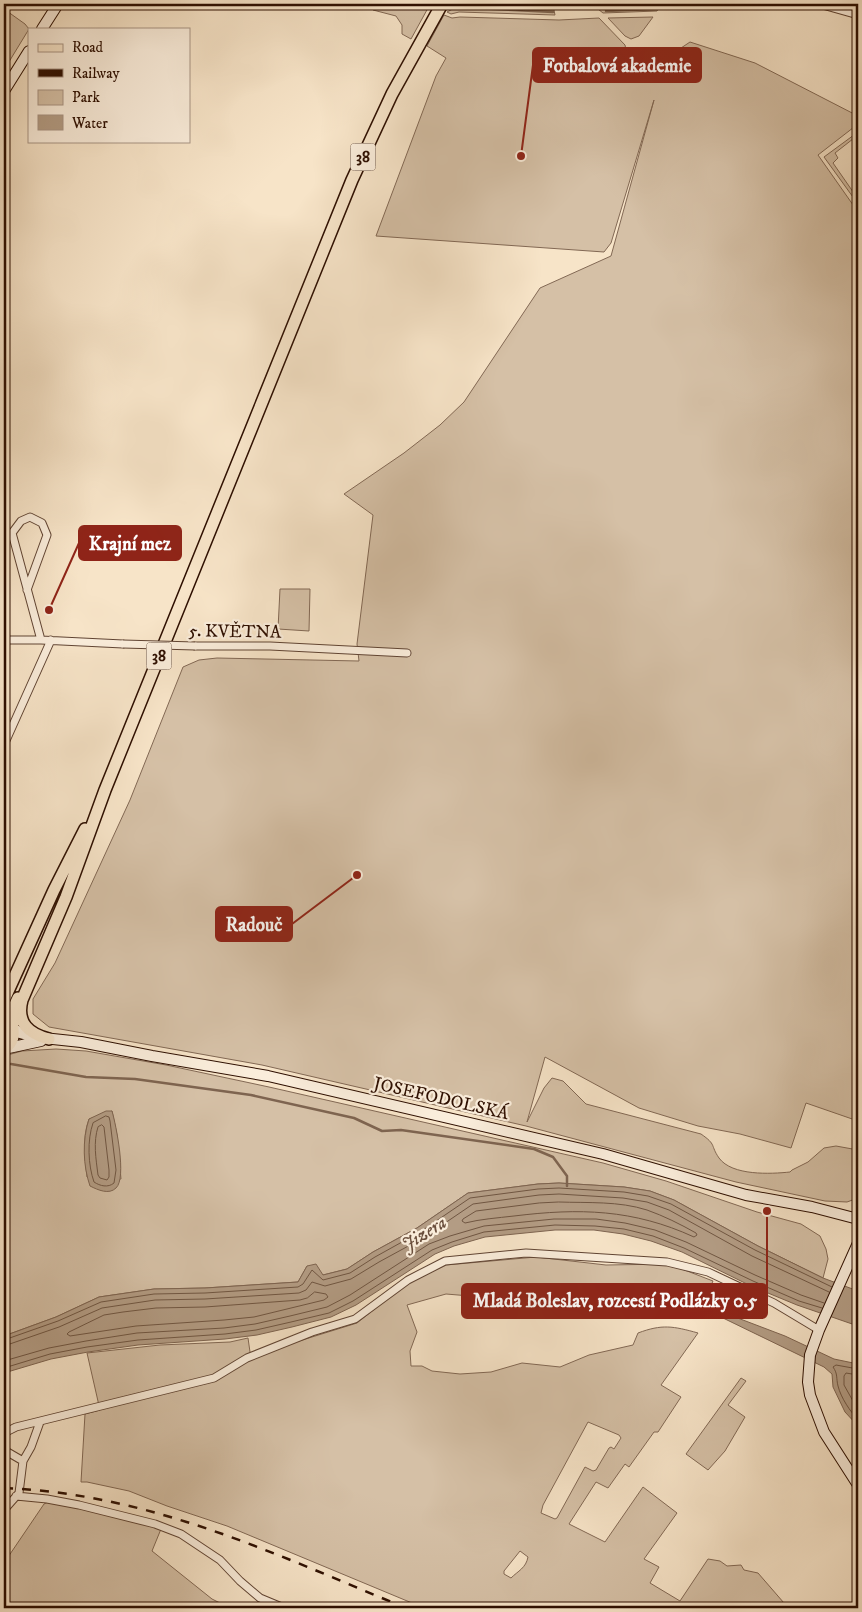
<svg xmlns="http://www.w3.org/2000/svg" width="862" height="1612" viewBox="0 0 862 1612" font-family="'IM FELL DW Pica',serif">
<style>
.green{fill:#d5c0a6;stroke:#826854;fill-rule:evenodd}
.water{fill:#b39c84;stroke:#7e6450}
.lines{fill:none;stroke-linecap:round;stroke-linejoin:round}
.shore{stroke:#705642;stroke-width:1}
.stream{stroke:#7e6450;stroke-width:2.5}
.minor-casing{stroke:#604433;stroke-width:9}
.secondary-casing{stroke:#2e0f01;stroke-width:12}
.primary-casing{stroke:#2e0f01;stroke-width:14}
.minor{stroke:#faeddb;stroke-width:7}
.secondary{stroke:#faeddb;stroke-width:10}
.primary{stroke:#f7e4c8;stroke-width:11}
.rail{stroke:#2e0f01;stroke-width:2.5;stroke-dasharray:9 9;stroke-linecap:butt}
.minor-bridge-casing{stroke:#604433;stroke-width:9;stroke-linecap:butt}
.minor-bridge{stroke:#faeddb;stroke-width:7}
.labels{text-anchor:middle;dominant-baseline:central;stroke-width:4.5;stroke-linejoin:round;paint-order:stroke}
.shield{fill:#faeddb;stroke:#6b5242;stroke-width:1}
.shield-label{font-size:16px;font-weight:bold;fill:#2e0f01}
.street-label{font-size:18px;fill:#2e0f01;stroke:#faeddb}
.water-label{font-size:19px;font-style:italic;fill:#6a4e3c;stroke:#faeddb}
.leader{fill:none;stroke:#8f2418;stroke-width:2}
.callout-dot{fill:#8f2418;stroke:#faeddb;stroke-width:2}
.callout{fill:#8f2418;stroke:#8f2418;stroke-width:2}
.callout-label{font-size:19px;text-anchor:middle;font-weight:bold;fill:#fff}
</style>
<rect width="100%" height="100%" fill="#f7e4c8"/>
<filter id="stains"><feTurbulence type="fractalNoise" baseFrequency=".004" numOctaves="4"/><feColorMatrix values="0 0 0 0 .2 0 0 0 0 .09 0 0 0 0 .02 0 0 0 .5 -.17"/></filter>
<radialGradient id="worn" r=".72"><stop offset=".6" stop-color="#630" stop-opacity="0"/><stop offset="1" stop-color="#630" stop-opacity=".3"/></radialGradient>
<path class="green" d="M407 4H418L428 8 411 39 402 34V25L396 16 373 10 374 5 392 8Z
M462 4H481L526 10H554L555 15 459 12 451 14 447 12Z
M656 7 658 9 657 11 603 13 598 9Z
M4 9 25 24 29 29 4 70Z
M444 15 452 18 460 17 559 20 599 18 625 45 628 60 666 58 690 42 755 63 858 116V124L818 155 858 212V1121L806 1103 791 1148 740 1134 698 1126 639 1108 545 1057 527 1122 544 1088 552 1078 563 1081 586 1104 701 1134C717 1145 710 1145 719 1158 732 1176 771 1174 790 1172L792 1170 808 1162 824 1148 836 1146 858 1150V1198L847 1202 825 1201 736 1182 526 1126 262 1065 49 1027 33 1014V999L55 963 130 800 183 667 199 660 217 658 359 661 357 644 373 515 344 494 404 453 440 425 464 402 540 288 611 256 654 100 611 243 604 252 376 236 436 76 446 58 427 46Z
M653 17 639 36 631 39 625 36 608 18Z
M858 132V135L835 153 838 158 833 163 858 199V204L824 157Z
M280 589H310L309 631 278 629Z
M56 1049 86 1051 166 1065 269 1087 603 1163 666 1181 757 1212 801 1224 820 1236 826 1249 828 1259 823 1278 758 1246 674 1200 650 1191 624 1187 559 1183 538 1184 468 1193 417 1228 373 1252 347 1269 323 1275 307 1266 298 1282 205 1288 154 1289 99 1297 56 1317 4 1336V1056L22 1051ZM112 1111 117 1135 121 1179 87 1177C85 1157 82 1138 89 1119Z
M536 1257 606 1265 669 1264 713 1281 706 1296 677 1301 646 1294 578 1305 446 1294 407 1305 417 1332 410 1351 411 1366H422L432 1371 460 1374 491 1372 522 1363 560 1367 589 1355 633 1345 638 1333C662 1324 673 1326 698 1333L661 1385 681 1397 658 1432H654L629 1467 625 1464 608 1488 596 1482 569 1524 605 1542 643 1487 677 1513 644 1559 659 1567 650 1583 680 1601 708 1559 720 1561 727 1566 741 1565 744 1570 758 1573 784 1603V1607L781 1608H424L227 1526 167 1506 129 1491 87 1482H81L85 1414 100 1410 87 1353 160 1345 230 1342 248 1338 251 1359 283 1346 357 1323 406 1284 446 1265ZM588 1422 619 1435 621 1438 614 1449 611 1447 609 1448 596 1470 593 1471 585 1467 557 1518 555 1519 541 1513 543 1505ZM520 1551 528 1557C526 1568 518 1571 511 1578L504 1574V1571Z
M741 1378 746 1381 728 1405 745 1417 725 1451 708 1470 686 1454Z
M48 1502 110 1515 161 1529 152 1551 212 1599 230 1608H4V1563L44 1504Z"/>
<path class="water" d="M106 1111H112C116 1125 127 1178 116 1188 109 1195 98 1190 90 1186 83 1166 82 1140 89 1119Z
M559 1183 624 1187 650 1191 674 1200 758 1246 823 1278 858 1291V1326L797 1305 751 1286 682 1252 651 1241 623 1234 594 1230H555L485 1237 454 1246 435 1254 356 1305 331 1317 292 1327 257 1335 225 1339 138 1345 88 1352 51 1359 4 1373V1336L56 1317 99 1297 154 1289 205 1288 298 1282 307 1266 316 1264 323 1275 347 1269 373 1252 417 1228 468 1193 538 1184Z
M693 1301 785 1336 834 1359 858 1364V1426L845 1412 833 1387 832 1374 824 1367 723 1318 680 1308 642 1311 639 1307Z"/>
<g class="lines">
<path class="shore" d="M106 1116 109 1117 110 1121 116 1170 114 1183C108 1188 100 1186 94 1182 88 1165 87 1140 93 1123Z
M102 1125 104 1127 109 1170V1177L107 1180 100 1178 98 1175C96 1159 93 1142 98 1127Z
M559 1202C588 1203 619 1201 647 1210 664 1216 680 1224 696 1233L697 1235 694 1237C633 1209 579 1208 514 1216 497 1218 481 1219 465 1223L462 1221 463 1219 476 1211 539 1203Z
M315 1292 326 1294 328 1297 324 1300 254 1317 224 1320 136 1326 70 1336 67 1334 69 1332 104 1315 123 1312 156 1308 205 1307 300 1300 307 1298Z
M4 1340 58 1321 101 1302 154 1294 205 1293 298 1287 303 1284 312 1270 323 1280 350 1273 375 1257 420 1232 470 1198 538 1189 559 1188 624 1192 648 1196 671 1204 755 1250 832 1287
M4 1346 59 1327 102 1308 155 1300 205 1299 299 1293 306 1290 312 1282 325 1286 351 1279 379 1262 423 1238 473 1204 539 1195 559 1194 623 1198 647 1202 669 1210 752 1256 829 1292
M4 1361 49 1348 86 1341 137 1333 224 1328 255 1324 290 1316 327 1307 350 1295 429 1244 450 1236 484 1226 554 1219H596L625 1223 655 1230 686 1242 755 1275 801 1295 824 1303
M4 1368 50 1354 87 1347 138 1340 225 1334 256 1330 291 1322 329 1313 353 1301 432 1250 452 1242 484 1232 555 1225 595 1226 624 1229 653 1236 684 1248 753 1281 799 1301 822 1308
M858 1369 836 1365 833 1367C838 1374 836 1378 838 1386 841 1398 850 1411 858 1420
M858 1375 846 1373 844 1376V1385L858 1410"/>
<path class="stream" d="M473 8 553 12
M606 11 655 9
M11 1064 86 1077 135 1079 251 1095 354 1118 382 1131 401 1130 534 1149 553 1157 567 1176V1186"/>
<g class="minor-casing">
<path id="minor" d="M499 4 521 6 538 4
M538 4H621
M819 4 858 15
M27 590 47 535 42 523 30 517 21 521 12 533 41 640
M4 640H41L123 644
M195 646H270L407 653
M4 745 51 640
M4 1433 16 1427 214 1378 247 1358 312 1332 355 1319 408 1280 445 1261 526 1253 667 1262 708 1272 774 1303 819 1330
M4 1450 23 1461
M16 1496 47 1499 79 1505 155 1524 181 1534 220 1560 240 1581 260 1598 284 1608
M4 1510 19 1493 23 1461 31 1447 40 1422"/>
</g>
<g class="secondary-casing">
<path id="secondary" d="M42 29 58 4
M4 91 29 51
M13 1028 20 1033 34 1037 81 1042 152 1056 268 1076 603 1154 746 1195 812 1207 858 1219
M4 1049 41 1041
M858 1243 819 1330 810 1355 808 1382 810 1395 824 1432 858 1485"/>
</g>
<g class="primary-casing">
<path id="primary" d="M4 1000 54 890 85 829
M49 1039C29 1034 16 1023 22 1000L66 897 105 790 352 180 392 94 442 4
M4 1049C18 1040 12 1030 12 1017 12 1010 15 1004 18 998"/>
</g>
<use href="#minor" class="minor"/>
<use href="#secondary" class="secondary"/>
<use href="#primary" class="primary"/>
<path class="rail" d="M4 1488C151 1494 272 1553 406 1608"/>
<g class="minor-bridge-casing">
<path id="minor-bridge" d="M123 644 195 646"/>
</g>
<use href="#minor-bridge" class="minor-bridge"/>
</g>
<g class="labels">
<g class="shield">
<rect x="350.5" y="143.5" width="25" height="27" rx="4"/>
<rect x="146.5" y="642.5" width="25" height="27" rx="4"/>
</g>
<g class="shield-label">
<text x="363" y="157">38</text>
<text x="159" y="656">38</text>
</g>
<g class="street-label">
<text transform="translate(235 632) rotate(1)">5. KVĚTNA</text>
<text transform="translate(441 1099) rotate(13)">JOSEFODOLSKÁ</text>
</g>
<g class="water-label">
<text transform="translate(424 1234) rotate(-32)">Jizera</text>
</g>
</g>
<path class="leader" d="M521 156L533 65M49 610L79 543M357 875L292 924M767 1211L767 1301"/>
<g class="callout-dot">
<circle cx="521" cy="156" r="5"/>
<circle cx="49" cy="610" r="5"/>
<circle cx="357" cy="875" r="5"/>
<circle cx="767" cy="1211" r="5"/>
</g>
<g class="callout">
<rect x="533" y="48" width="168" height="34" rx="5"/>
<rect x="79" y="526" width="102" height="34" rx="5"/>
<rect x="216" y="907" width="76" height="34" rx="5"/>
<rect x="462" y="1284" width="305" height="34" rx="5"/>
</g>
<g class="callout-label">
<text x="617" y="72">Fotbalová akademie</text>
<text x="130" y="550">Krajní mez</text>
<text x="254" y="931">Radouč</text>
<text x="615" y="1307">Mladá Boleslav, rozcestí Podlázky 0.5</text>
</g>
<rect width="862" height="1612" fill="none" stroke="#f7e4c8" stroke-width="20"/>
<rect x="5" y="5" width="852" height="1602" fill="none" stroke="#2e0f01" stroke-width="2.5"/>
<rect x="10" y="10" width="842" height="1592" fill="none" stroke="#2e0f01"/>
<rect x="28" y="28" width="162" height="115" fill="#faeddb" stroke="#a89484"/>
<rect x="38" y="44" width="25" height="8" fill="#f7e4c8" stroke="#a89484"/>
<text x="72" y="52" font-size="15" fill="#2e0f01">Road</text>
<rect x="38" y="69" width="25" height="8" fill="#2e0f01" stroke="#a89484"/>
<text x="72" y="78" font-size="15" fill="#2e0f01">Railway</text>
<rect x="38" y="90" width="25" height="15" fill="#d5c0a6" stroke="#a89484"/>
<text x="72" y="102" font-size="15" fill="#2e0f01">Park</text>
<rect x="38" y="115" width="25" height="15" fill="#b39c84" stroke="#a89484"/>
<text x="72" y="128" font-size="15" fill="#2e0f01">Water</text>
<rect width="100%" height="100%" filter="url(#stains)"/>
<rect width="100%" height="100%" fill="url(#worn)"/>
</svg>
